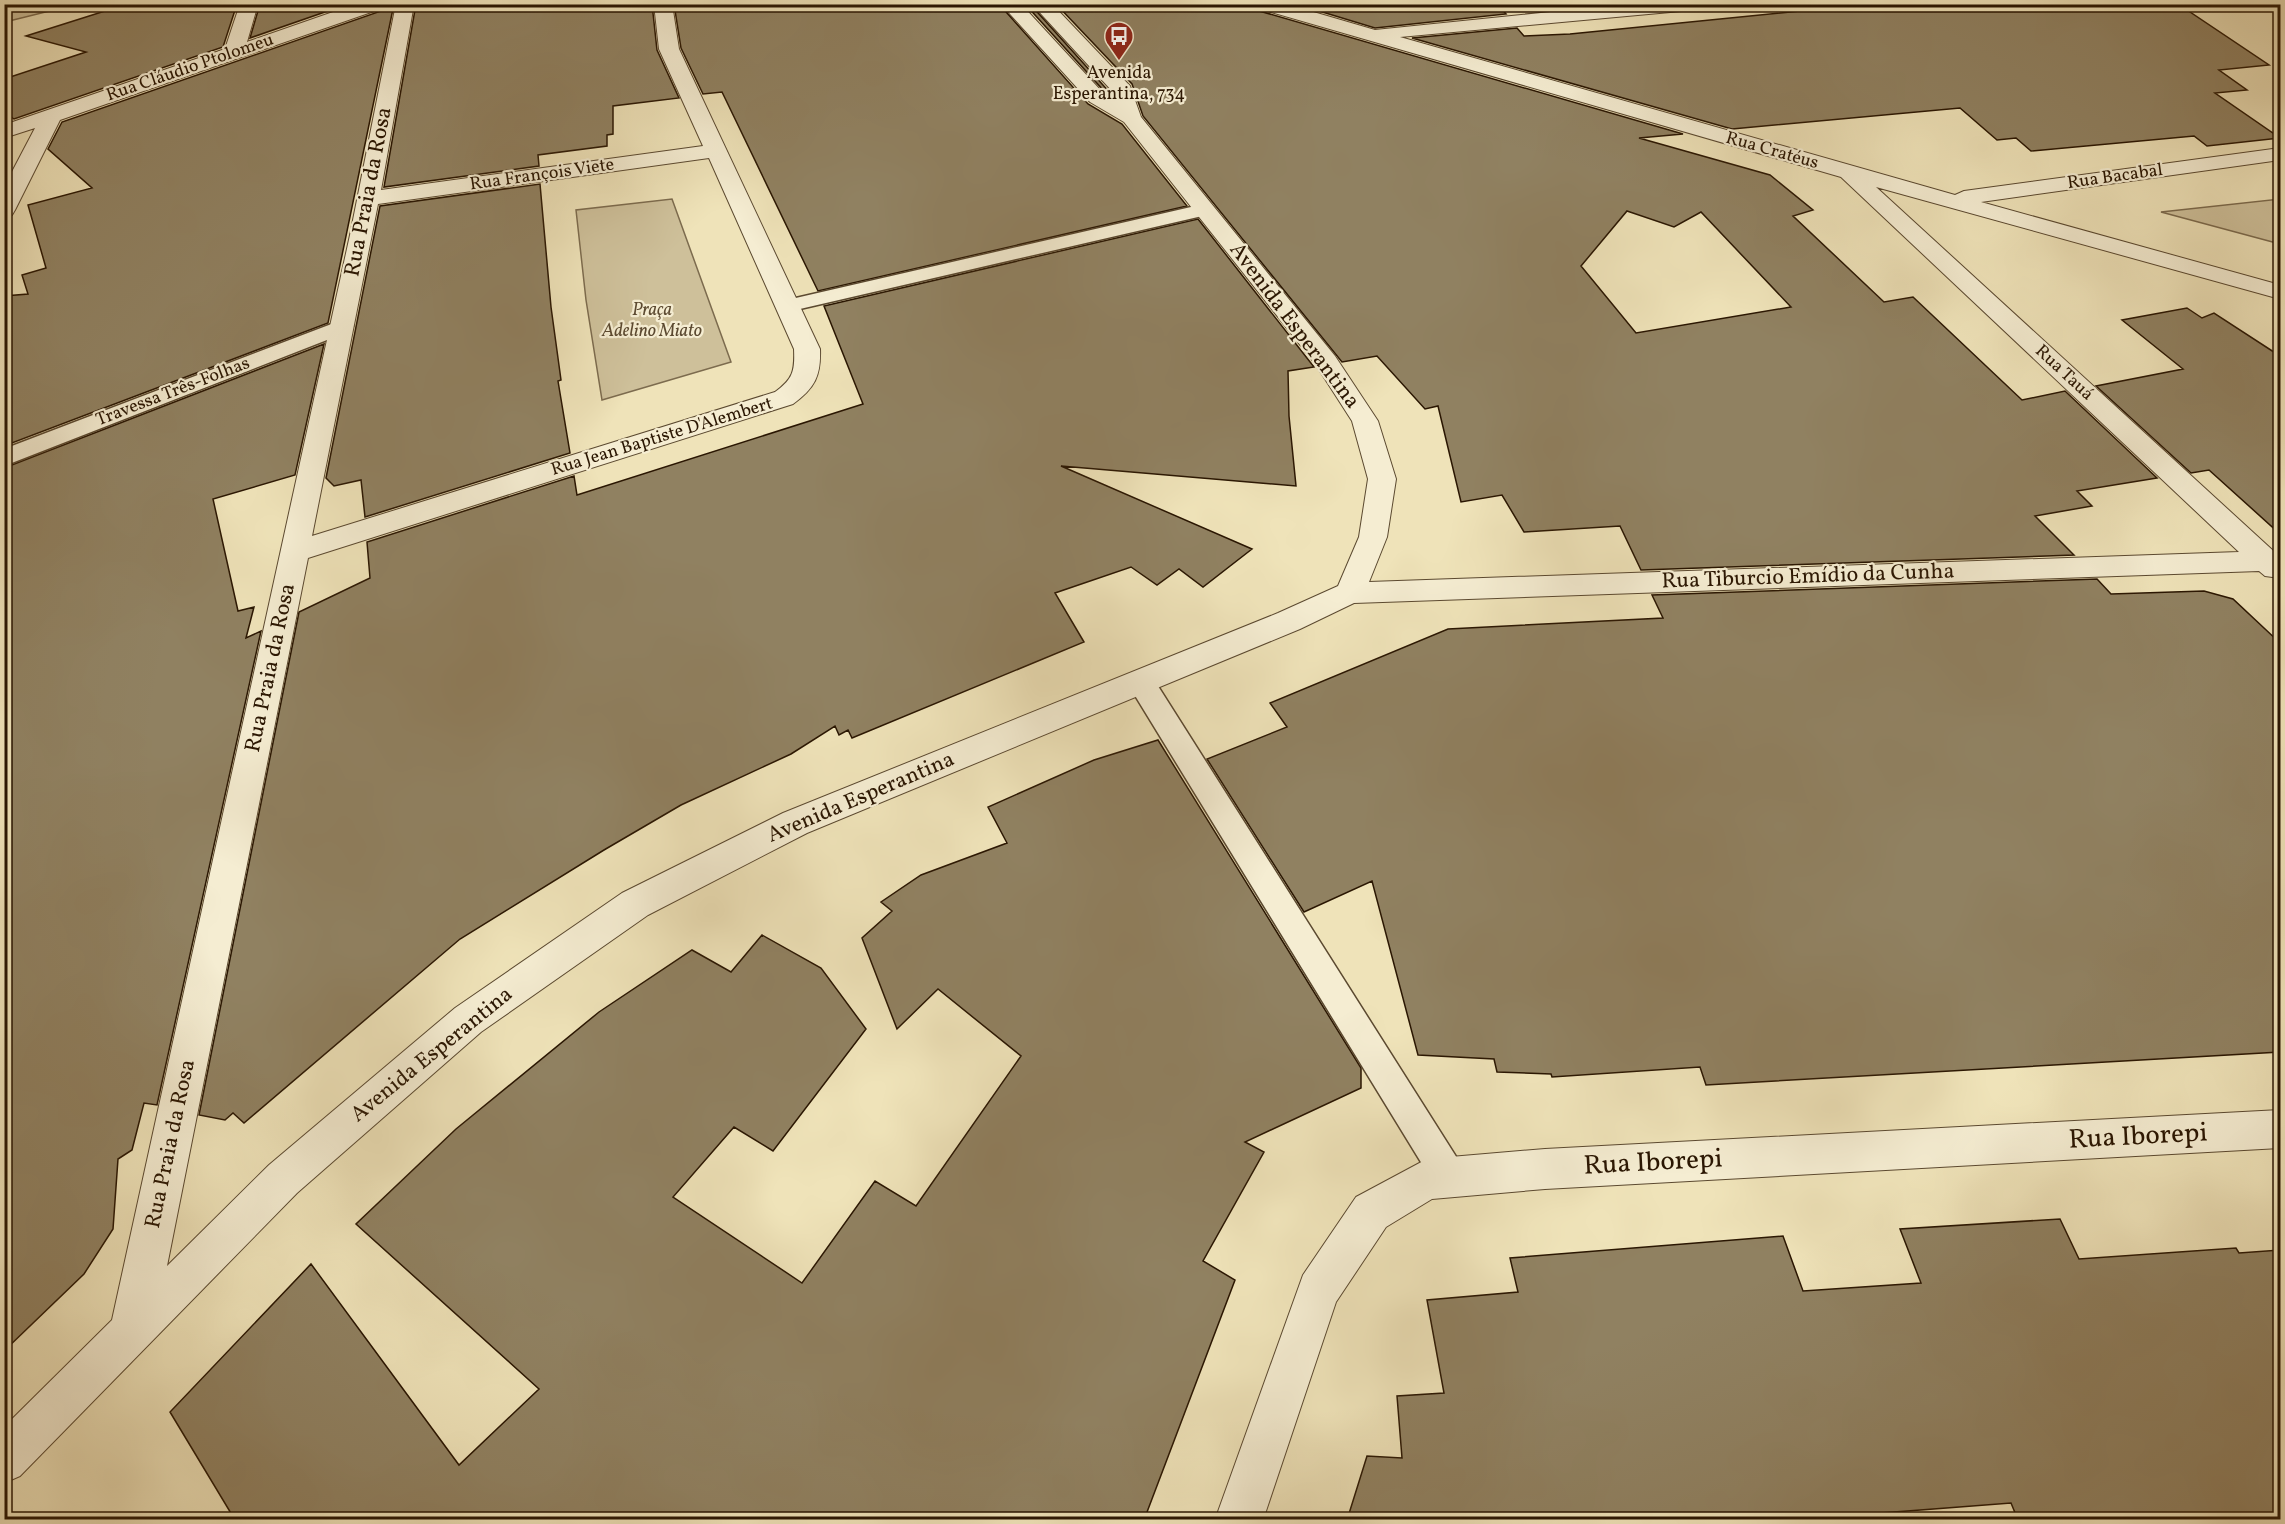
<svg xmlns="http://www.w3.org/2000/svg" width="2285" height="1524" viewBox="0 0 2285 1524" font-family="Vollkorn,serif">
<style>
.green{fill:#cec09a;stroke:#7c6b4e;stroke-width:1.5}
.building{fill:#908161;stroke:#2a1602;stroke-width:1.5;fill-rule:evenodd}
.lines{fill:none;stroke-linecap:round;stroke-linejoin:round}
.lane-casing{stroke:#5b4930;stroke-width:3}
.street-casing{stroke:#5b4930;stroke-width:2}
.lane{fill:#f5edd2;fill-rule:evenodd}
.street{fill:#f5edd2;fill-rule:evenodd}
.labels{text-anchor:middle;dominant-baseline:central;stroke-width:4.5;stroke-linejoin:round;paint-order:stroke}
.far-street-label{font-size:18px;fill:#2a1602;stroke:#f5edd2}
.far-poi-label{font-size:18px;fill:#2a1602;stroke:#f5edd2}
.far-park-label{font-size:18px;font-style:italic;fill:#5b4930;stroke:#f5edd2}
.street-label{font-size:22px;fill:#2a1602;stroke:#f5edd2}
.near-street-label{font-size:27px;fill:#2a1602;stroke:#f5edd2}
</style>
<rect width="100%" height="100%" fill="#efe3b9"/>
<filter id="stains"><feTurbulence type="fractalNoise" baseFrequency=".00333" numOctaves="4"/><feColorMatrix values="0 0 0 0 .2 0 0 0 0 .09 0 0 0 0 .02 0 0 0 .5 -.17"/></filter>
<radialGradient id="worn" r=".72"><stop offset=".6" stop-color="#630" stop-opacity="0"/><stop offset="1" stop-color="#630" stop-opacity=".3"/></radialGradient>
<path class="green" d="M5 4H74V5L5 22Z
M672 199 731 362 602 400 586 300 576 210Z
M2280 199V244L2161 212Z"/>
<path class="building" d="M127 4H237L223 47 14 119 4 112V79L86 52 26 36Z
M260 4H348L250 38Z
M387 4H394L328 323 4 446V296L28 294 22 275 46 268 28 205 92 188 48 149 62 122 384 10Z
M416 4H652L657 50 679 98 613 106V134L607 135V146L538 155 539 166 384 187Z
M674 4H999L1088 104 1122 124 1187 206 818 291 722 92 703 94 681 48Z
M1025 4H1030L1112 95 1105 92Z
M1056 4H1253L1256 10 1683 134 1639 138 1770 175 1813 210 1793 216 1884 302 1913 297 2022 400 2065 391 2157 478 2077 491 2092 506 2035 516 2074 555 1641 570 1620 526 1524 532 1502 495 1461 502 1438 406 1425 409 1377 356 1342 362 1143 116 1132 84ZM1627 211 1674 227 1701 212 1791 307 1636 333 1581 266Z
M1296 4H1498L1506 14 1375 28Z
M1869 4H2178L2269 65 2219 70 2247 90 2215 93 2280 138 2207 146 2194 136 2031 151 2016 138 1997 140 1960 108 1732 129 1412 38 1517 28 1524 36 1570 34Z
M540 184 551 307 561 380 558 381 570 453 365 517 361 480 334 486 326 478 380 206Z
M1198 219 1314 367 1288 371 1289 416 1296 486 1061 466 1252 549 1203 587 1179 569 1157 585 1131 567 1055 593 1084 642 852 738 848 730 839 735 835 726 791 754 681 805 604 850 460 939 244 1123 233 1113 225 1120 199 1115 299 612 370 578 367 542 574 476 577 495 863 404 824 306Z
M2187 308 2202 318 2214 313 2280 356V534L2209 470 2191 473 2096 386 2183 369 2122 320Z
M324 344 295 475 213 499 238 611 254 607 246 638 261 631 157 1105 144 1103 132 1150 118 1159 113 1229 84 1274 4 1351V468Z
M2097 579 2111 594 2204 591 2233 599 2280 643V1052L1706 1085 1700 1067 1552 1077 1551 1074 1497 1072 1494 1059 1418 1055 1372 881 1304 912 1207 759 1287 727 1270 703 1448 629 1663 618 1652 595Z
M1158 740 1361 1068V1088L1245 1142 1264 1152 1203 1261 1235 1280 1144 1520H235L170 1412 311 1264 459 1465 539 1389 356 1224 456 1129 599 1012 692 950 731 972 762 935 821 968 866 1029 773 1151 734 1127 673 1197 802 1283 875 1181 916 1206 1021 1056 938 989 897 1029 862 938 892 911 881 902 921 875 1007 843 988 807 1094 760Z
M2060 1219 2079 1259 2236 1248 2239 1253 2280 1250V1520H2018L2011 1503 1882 1513 1885 1520H1347L1367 1456 1402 1458 1397 1396 1444 1393 1427 1300 1518 1292 1510 1258 1783 1236 1803 1291 1921 1283 1900 1229Z"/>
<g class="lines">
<g class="lane-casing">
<path id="lane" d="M1204 204 1214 210 1211 214 787 312 780 310 776 306 780 302 787 300Z
M342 320 350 321 353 326 350 331 4 466V449Z
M1141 672 1151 675 1462 1166 1468 1178 1462 1190 1450 1195 1438 1190 1131 689 1127 682 1131 675Z"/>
</g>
<g class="street-casing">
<path id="street" d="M240 4H258L247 42 356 4H385L383 8 60 120 15 210 12 215 4 217V187L35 128 4 138V125L225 49Z
M396 4H414L381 190 703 146 659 49 654 4H672L679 49 820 349C821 376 815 388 793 404L308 558 167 1266 269 1165 455 1008 622 893 783 813 1278 613 1338 586 1359 537 1368 479 1352 421 1316 365 1124 122 1090 102 1001 4H1021L1104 94 1116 100 1113 92 1032 4H1052L1130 86 1141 117 1335 356 1378 421 1396 479 1387 537 1369 582 2239 552 1841 177 1257 8 1255 4H1286L1375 30 1627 4H1701L1692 10 1400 37 1955 195 1964 191 2280 148V160L1981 202 2280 285V299L1876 187 2280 557V578L2265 576 2259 571 1354 603 1300 629 807 833 648 915 481 1032 297 1193 20 1476 4 1483V1427L112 1320 350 235ZM709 158 794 349C795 371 793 379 775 392L312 536 378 204Z
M2280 1110V1148L1545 1189 1432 1199 1386 1227 1336 1302 1263 1520H1215L1303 1275 1356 1197 1427 1159 1545 1149Z"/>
</g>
<use href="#lane" class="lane"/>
<use href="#street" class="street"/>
</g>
<defs>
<g id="bus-pin" transform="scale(1.5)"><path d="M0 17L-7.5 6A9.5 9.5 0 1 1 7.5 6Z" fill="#8f2418" stroke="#f5edd2"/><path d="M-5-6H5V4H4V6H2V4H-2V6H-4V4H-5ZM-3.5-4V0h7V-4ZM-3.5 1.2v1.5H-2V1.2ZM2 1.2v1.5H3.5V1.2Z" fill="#fff"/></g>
</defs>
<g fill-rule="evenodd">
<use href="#bus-pin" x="1119" y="36"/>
</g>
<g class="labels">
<g class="far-street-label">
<text transform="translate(190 68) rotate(-19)">Rua Cláudio Ptolomeu</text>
<text transform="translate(1772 151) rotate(16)">Rua Cratéus</text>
<text transform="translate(542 175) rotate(-8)">Rua François Viete</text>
<text transform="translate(2115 177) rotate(-8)">Rua Bacabal</text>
<text transform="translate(2064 373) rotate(43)">Rua Tauá</text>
<text transform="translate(173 392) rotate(-21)">Travessa Três-Folhas</text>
<text transform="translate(662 437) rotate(-17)">Rua Jean Baptiste D'Alembert</text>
</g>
<g class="far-poi-label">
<text x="1119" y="73">Avenida<tspan x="1119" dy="21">Esperantina, 734</tspan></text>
</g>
<g class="far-park-label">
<text x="652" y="310">Praça<tspan x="652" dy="21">Adelino Miato</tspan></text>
</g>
<g class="street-label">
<text transform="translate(369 192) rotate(-79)">Rua Praia da Rosa</text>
<text transform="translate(1294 326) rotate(53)">Avenida Esperantina</text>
<text transform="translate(1808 577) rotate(-2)">Rua Tiburcio Emídio da Cunha</text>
<text transform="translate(271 668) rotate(-78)">Rua Praia da Rosa</text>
<text transform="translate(861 798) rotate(-23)">Avenida Esperantina</text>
<text transform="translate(432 1055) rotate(-39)">Avenida Esperantina</text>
<text transform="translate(171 1144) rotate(-78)">Rua Praia da Rosa</text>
</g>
<g class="near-street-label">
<text transform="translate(2138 1137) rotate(-3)">Rua Iborepi</text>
<text transform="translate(1653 1163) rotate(-3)">Rua Iborepi</text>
</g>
</g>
<rect width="2285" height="1524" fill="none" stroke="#efe3b9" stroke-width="24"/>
<rect x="6" y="6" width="2273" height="1512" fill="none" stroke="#2a1602" stroke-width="3"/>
<rect x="12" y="12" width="2261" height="1500" fill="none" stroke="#2a1602" stroke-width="1.5"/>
<rect width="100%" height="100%" filter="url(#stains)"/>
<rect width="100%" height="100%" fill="url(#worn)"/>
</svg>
